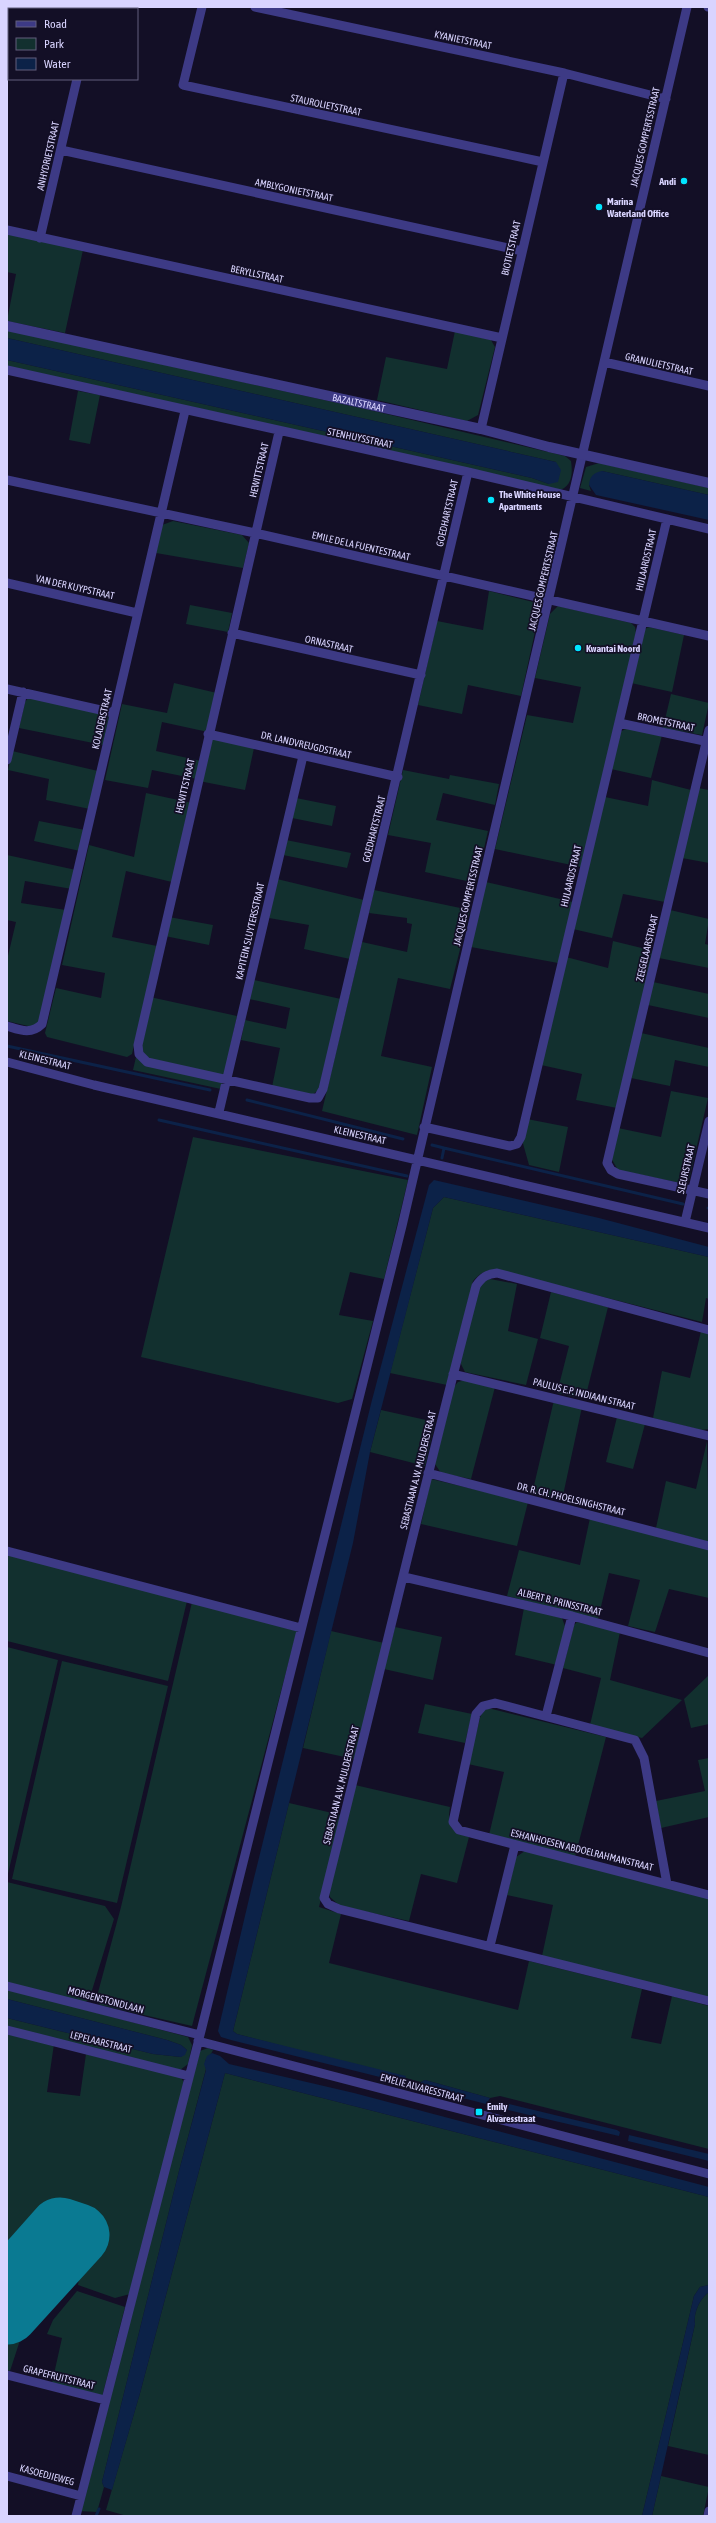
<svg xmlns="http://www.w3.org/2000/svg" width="716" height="2523" viewBox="0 0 716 2523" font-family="'Asap Condensed',sans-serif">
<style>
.green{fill:#12302f}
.water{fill:#0c2248}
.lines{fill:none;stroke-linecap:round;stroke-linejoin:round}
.stream{stroke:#0c2248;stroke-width:3}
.runway{stroke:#0a7a92;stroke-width:63}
.minor{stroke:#3d3a85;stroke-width:9}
.tertiary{stroke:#3d3a85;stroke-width:10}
.poi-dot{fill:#00e5ff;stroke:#130f26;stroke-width:1.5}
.labels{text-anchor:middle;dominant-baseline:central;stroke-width:3.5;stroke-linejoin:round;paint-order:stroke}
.street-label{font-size:10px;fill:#d9d4ff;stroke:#130f26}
.poi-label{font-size:10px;font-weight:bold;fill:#d9d4ff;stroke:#130f26;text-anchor:start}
</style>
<rect width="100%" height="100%" fill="#130f26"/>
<path class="green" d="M7 233 83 250 65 333 7 321 16 274 7 272Z
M7 330 378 412 565 456 571 461C573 474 572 488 557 491L7 367V360L532 478 549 484 556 462 7 338Z
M455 331 491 340 495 347 478 415 467 421 377 400 386 357 447 369Z
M78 391 100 395 90 444 69 440Z
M599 463 709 488V495L602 471 589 485 591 491 580 488 586 467Z
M173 521 242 535 249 543 243 568 156 553 162 525Z
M489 591 541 604 521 696 468 685 462 714 418 705 437 621 483 630Z
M190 605 232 613 228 632 186 624Z
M558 606 631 623 635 627 636 633 581 867 495 849 527 715 573 723 581 687 535 678 550 614Z
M649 627 684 635 672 692 631 683 645 629Z
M174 683 217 693 208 732 162 722 156 751 201 761 197 779 152 770 148 788 105 780 122 704 167 713Z
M671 694 709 703 702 735 663 728Z
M29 697 109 716 103 745 19 728 25 702Z
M629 727 662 735 651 778 611 769 620 732Z
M215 738 254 748 245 790 199 781 208 743Z
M12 751 98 771 90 809 46 800 49 779 8 770Z
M403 770 449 779 450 775 499 784 495 805 443 793 436 820 488 831 476 883 425 872 431 843 388 835Z
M652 780 691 790 665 902 623 894 612 938 573 929 605 797 648 806Z
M698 788 709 790V863L682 858Z
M146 793 192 803 172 882 126 871 112 937 157 946 132 1054 127 1057 47 1037 45 1033 56 988 101 998 105 973 62 965 89 845 134 857Z
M296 798 336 806 332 826 292 818Z
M39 821 85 830 80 851 34 841Z
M286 840 351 853 347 868 283 855Z
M7 855 76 870 72 889 25 881 21 903 66 910 44 1016 37 1026H28L7 1021V960L16 922 7 920Z
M277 879 364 900 350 959 304 949 309 925 269 918Z
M486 882 573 902 558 963 471 947Z
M374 890 470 910 450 989 398 978 381 1056 432 1067 417 1135 322 1111 362 942 407 952 412 924 407 923V918L369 913Z
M670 910 709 919 705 944 709 945V968L659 958Z
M169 917 213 925 209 945 165 936Z
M613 941 654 951 617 1108 576 1100 582 1074 541 1065 566 957 608 968Z
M254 980 341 999 321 1088 312 1095 272 1087 280 1048 241 1040 245 1020 286 1029 290 1008 249 999Z
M653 982 709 994V1018L648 1005Z
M150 997 237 1016 221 1089 133 1070Z
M641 1033 709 1048V1067L675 1060 670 1086 631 1078Z
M671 1091 708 1098 689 1180 685 1184 680 1183 618 1170 611 1158 618 1128 661 1137Z
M527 1119 568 1127 559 1172 529 1165 522 1140Z
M193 1137 408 1180 384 1279 350 1272 339 1315 373 1321 352 1399 338 1403 141 1357Z
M444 1197 709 1257V1299L706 1298 702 1322 497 1270C486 1270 481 1272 473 1281L447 1385 390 1373 433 1208Z
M490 1279 517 1284 508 1331 538 1339 526 1385 465 1372 460 1362 478 1289 483 1282Z
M551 1292 608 1307 585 1399 557 1393 569 1346 540 1338Z
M701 1331 709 1333V1429L701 1430 653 1418 662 1371 690 1378Z
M465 1380 495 1387 471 1479 441 1473 435 1464 454 1387 458 1382Z
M554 1400 582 1407 562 1500 532 1494Z
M381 1410 435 1422 425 1466 370 1452Z
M617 1417 645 1424 633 1469 606 1462Z
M707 1441 709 1542 656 1528 666 1481 696 1489Z
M431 1479 528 1502 517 1546 421 1524Z
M590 1518 709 1549V1598L669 1589 655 1632 628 1626 640 1580 609 1573 598 1619 507 1596 519 1550 580 1565Z
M7 1554 187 1601 168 1681 7 1641Z
M192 1602 297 1631 192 2026 100 2005 96 2000 121 1907Z
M524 1608 562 1618 566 1629 557 1665 515 1655Z
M577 1622 620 1632 610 1680 682 1700 642 1738 590 1725 601 1678 563 1668 574 1625Z
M395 1627 442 1637 433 1680 384 1669Z
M331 1631 384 1643 354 1759 303 1748Z
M7 1647 58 1660 7 1878Z
M62 1661 168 1686 117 1903 12 1879Z
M709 1675V1724L691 1728 684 1699Z
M425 1704 472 1714 465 1743 418 1733Z
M488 1708 606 1737 575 1857 489 1835 504 1772 468 1764 480 1718 482 1712Z
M709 1758V1817L661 1828 656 1801 705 1791 698 1760Z
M355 1785 450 1807C447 1826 450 1831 469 1837L457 1883 421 1874 409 1921 340 1906 330 1897 329 1892Z
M289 1803 341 1815 319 1907 341 1914 329 1963 518 2010 529 1961 642 1989 631 2038 661 2044 672 1996 709 2006V2149L500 2096 490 2098 425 2080 421 2082 237 2034 233 2031Z
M525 1851 709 1897V1998L542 1956 553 1905 507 1895 516 1857Z
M7 1882 105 1906 114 1919 89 2000 85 2002 7 1983Z
M7 1989 188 2037 192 2045 188 2064 180 2070 7 2027V2018L153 2054 181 2057 187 2050 181 2045 167 2040 7 1999Z
M7 2032 54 2044 47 2092 80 2096 86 2054 181 2077 184 2083 130 2294 115 2298 78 2285 79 2278 53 2266 81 2235 59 2228 7 2286Z
M208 2048 213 2050C210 2058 202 2058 206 2069L179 2171 102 2482 104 2487 97 2512 79 2511 200 2051Z
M225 2073 709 2197V2285L700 2287 694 2296 642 2516H127L106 2510 140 2393Z
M77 2291 125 2307 102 2397 52 2383 62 2338 47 2334 53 2320Z
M709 2292V2455L668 2446 695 2324C693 2313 700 2298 709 2292Z
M7 2318 25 2325 10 2371 7 2370Z
M661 2476 709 2487 703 2516H652Z"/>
<path class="water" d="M7 338 556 462 561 470 558 482 549 484 532 478 7 360Z
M602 471 709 495V520L596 495 589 485C590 476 593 473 602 471Z
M434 1180 599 1218 709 1247V1257L444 1197 433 1208 370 1452 353 1543 233 2031 237 2034 406 2076 404 2083 231 2040 221 2037 218 2031 252 1886 372 1400 429 1185Z
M7 1999 167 2040 181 2045 187 2050 185 2055 181 2057 153 2054 7 2018Z
M212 2053 220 2056 229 2064 354 2093 709 2187V2197L225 2073 140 2393 112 2490 104 2487 102 2482 179 2171 206 2070 204 2064 207 2056Z
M425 2080 490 2098 486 2104 420 2087 421 2082Z
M509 2104 617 2130 620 2132 619 2136 508 2110 506 2109Z
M629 2135 709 2154V2161L628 2141Z
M709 2285V2292C700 2298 693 2313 695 2324L652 2516H642L694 2296 700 2287Z"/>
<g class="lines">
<path class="stream" d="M7 1046 210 1090
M247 1100 403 1139
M159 1120 407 1176
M432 1145 444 1148
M442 1158 444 1148 683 1204
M708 1208H709
M96 2516 99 2509"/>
<path class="runway" d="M7 2289 60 2229 78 2235 7 2313"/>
<path class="minor" d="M202 7 183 85 543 162
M255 7 564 73 666 99
M708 7H709
M92 9 93 7
M61 150 522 251
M7 230 502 338
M40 238 77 79
M604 362 709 386
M7 370 468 472 709 529
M481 429 564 73
M279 432 138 1045 139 1054 147 1062 310 1098H318L323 1089 468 472
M7 480 255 533 709 636
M7 583 137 613
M232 633 421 675
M7 689 114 713
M619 723 709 742
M709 730 607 1163 611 1170 618 1174 709 1194
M208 734 398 777
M7 760 23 692
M7 1026C20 1030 31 1035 42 1024L185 411
M7 1062 94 1085 709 1228
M219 1112 303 756
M424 1127 510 1146 517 1144 521 1137 667 519
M685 1222 709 1121
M709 1330 497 1273C487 1274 482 1277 476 1286 423 1489 375 1694 324 1898L328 1904 339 1909 709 2001
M453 1374 709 1436
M428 1473 709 1546
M7 1551 301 1628
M404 1577 572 1616 709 1653
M546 1716 572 1616
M667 1884 644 1758 635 1740 495 1703 483 1706 476 1714 453 1822 459 1830 709 1895
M490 1946 515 1845
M7 1986 200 2035
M7 2030 189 2076
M198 2041 709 2174
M7 2375 105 2400
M7 2476 81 2496
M76 2516 200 2035 402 1226 687 7
M708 2516 709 2511"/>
<path class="tertiary" id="s1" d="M7 326 481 429 549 447 709 483"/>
</g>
<g class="poi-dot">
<circle cx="684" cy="181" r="4"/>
<circle cx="599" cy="207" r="4"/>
<circle cx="491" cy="500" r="4"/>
<circle cx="578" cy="648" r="4"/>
<rect x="475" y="2108" width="8" height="8" rx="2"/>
</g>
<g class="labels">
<g class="street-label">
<text transform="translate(463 40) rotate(12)">KYANIETSTRAAT</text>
<text transform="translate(326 105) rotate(12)">STAUROLIETSTRAAT</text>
<text transform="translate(645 137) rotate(-77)">JACQUES GOMPERTSSTRAAT</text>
<text transform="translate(48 156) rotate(-77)">ANHYDRIETSTRAAT</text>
<text transform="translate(294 190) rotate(12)">AMBLYGONIETSTRAAT</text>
<text transform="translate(511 248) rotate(-77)">BIOTIETSTRAAT</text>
<text transform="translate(257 274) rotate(12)">BERYLLSTRAAT</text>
<text transform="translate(659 364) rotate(13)">GRANULIETSTRAAT</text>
<text stroke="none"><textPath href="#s1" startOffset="360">BAZALTSTRAAT</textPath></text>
<text transform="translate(360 438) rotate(12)">STENHUYSSTRAAT</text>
<text transform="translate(259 470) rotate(-77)">HEWITTSTRAAT</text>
<text transform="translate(447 513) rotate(-77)">GOEDHARTSTRAAT</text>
<text transform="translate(361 546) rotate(13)">EMILE DE LA FUENTESTRAAT</text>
<text transform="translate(646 560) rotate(-77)">HIJLAARDSTRAAT</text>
<text transform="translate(543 581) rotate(-77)">JACQUES GOMPERTSSTRAAT</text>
<text transform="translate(75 587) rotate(13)">VAN DER KUYPSTRAAT</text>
<text transform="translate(329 644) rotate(13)">ORNASTRAAT</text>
<text transform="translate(102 719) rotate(-77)">KOLADERSTRAAT</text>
<text transform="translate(666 722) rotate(12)">BROMETSTRAAT</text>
<text transform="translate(306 745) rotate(13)">DR. LANDVREUGDSTRAAT</text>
<text transform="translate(185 786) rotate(-77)">HEWITTSTRAAT</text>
<text transform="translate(374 829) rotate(-76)">GOEDHARTSTRAAT</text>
<text transform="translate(571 876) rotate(-77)">HIJLAARDSTRAAT</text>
<text transform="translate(468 896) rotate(-77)">JACQUES GOMPERTSSTRAAT</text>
<text transform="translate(250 931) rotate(-77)">KAPITEIN SLUYTERSSTRAAT</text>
<text transform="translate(647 948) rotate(-77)">ZEEGELAARSTRAAT</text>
<text transform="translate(45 1060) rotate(14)">KLEINESTRAAT</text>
<text transform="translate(360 1135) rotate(13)">KLEINESTRAAT</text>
<text transform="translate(686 1169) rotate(-77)">SLEURSTRAAT</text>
<text transform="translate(584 1394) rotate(14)">PAULUS E.P. INDIAAN STRAAT</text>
<text transform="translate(418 1470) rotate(-76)">SEBASTIAAN A.W. MULDERSTRAAT</text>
<text transform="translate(571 1499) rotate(14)">DR. R. CH. PHOELSINGHSTRAAT</text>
<text transform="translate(560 1602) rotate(14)">ALBERT B. PRINSSTRAAT</text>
<text transform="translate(341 1785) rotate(-76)">SEBASTIAAN A.W. MULDERSTRAAT</text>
<text transform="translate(582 1850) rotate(14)">ESHANHOESEN ABDOELRAHMANSTRAAT</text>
<text transform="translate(106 2000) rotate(15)">MORGENSTONDLAAN</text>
<text transform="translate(101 2042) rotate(14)">LEPELAARSTRAAT</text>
<text transform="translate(422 2088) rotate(15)">EMELIE ALVARESSTRAAT</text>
<text transform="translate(59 2377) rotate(14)">GRAPEFRUITSTRAAT</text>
<text transform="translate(47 2475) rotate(15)">KASOEDJIEWEG</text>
</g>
<g class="poi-label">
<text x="676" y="181" text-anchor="end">Andi</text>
<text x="607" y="201">Marina<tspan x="607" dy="12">Waterland Office</tspan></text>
<text x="499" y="494">The White House<tspan x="499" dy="12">Apartments</tspan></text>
<text x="586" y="648">Kwantai Noord</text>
<text x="487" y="2106">Emily<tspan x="487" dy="12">Alvaresstraat</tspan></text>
</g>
</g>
<rect width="716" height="2523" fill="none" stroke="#d9d4ff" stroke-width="16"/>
<rect x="8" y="8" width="130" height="72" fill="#130f26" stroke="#625e7d"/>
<rect x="16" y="21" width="20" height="6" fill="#3d3a85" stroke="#625e7d"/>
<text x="44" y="28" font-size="12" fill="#d9d4ff">Road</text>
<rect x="16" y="38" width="20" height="12" fill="#12302f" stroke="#625e7d"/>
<text x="44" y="48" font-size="12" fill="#d9d4ff">Park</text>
<rect x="16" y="58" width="20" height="12" fill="#0c2248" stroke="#625e7d"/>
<text x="44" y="68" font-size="12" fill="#d9d4ff">Water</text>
</svg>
